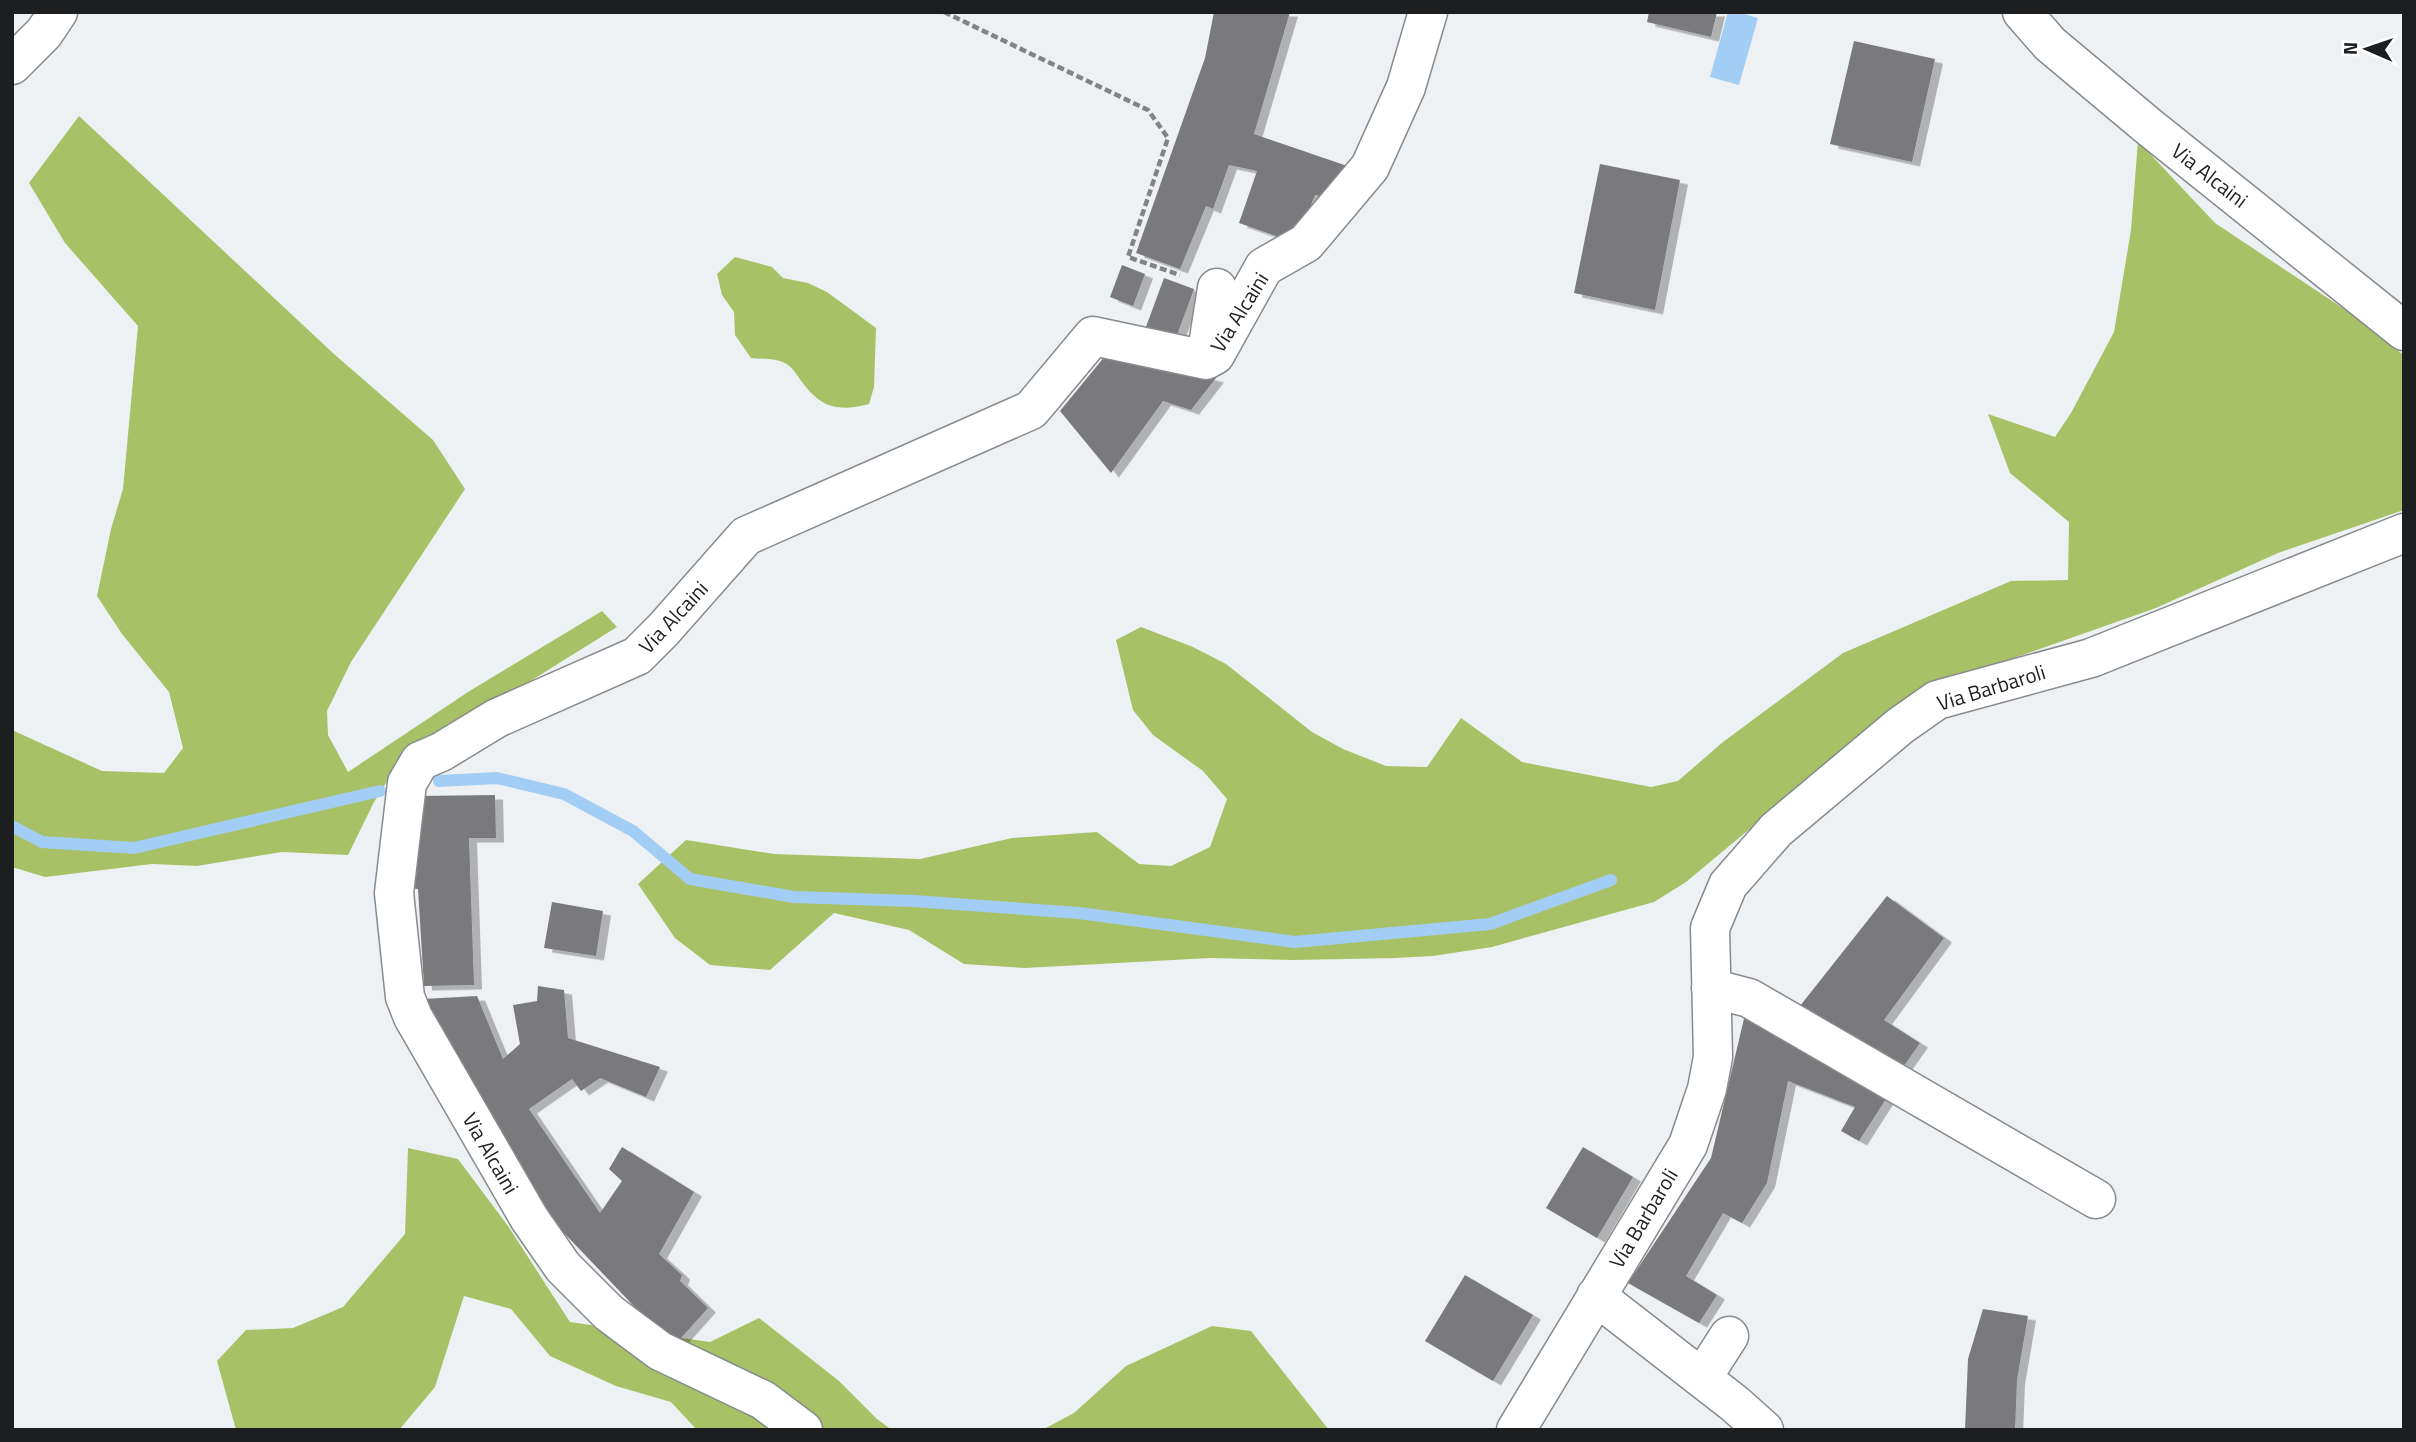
<svg xmlns="http://www.w3.org/2000/svg" width="2416" height="1442" viewBox="0 0 2416 1442" font-family="'Titillium Web',sans-serif">
<style>
.forest{fill:#a9c166}
.water{fill:#a2cef5}
.lines{fill:none;stroke-linecap:round;stroke-linejoin:round}
.stream{stroke:#a2cef5;stroke-width:12}
.building{fill:#7a797c;filter:url(#shadow)}
.street-casing{stroke:#888a8d;stroke-width:41}
.path{stroke:#818384;stroke-width:4.5;stroke-dasharray:7 3.5;stroke-linecap:butt}
.street{stroke:#fff;stroke-width:38}
.labels{text-anchor:middle;dominant-baseline:central;stroke-width:7;stroke-linejoin:round;paint-order:stroke}
.street-label{font-size:21px;fill:#1d1e1f;stroke:#fff}
</style>
<defs>
<filter id="shadow"><feDropShadow dx="8" dy="4.5" stdDeviation="0" flood-color="#0004"/></filter>
</defs>
<rect width="100%" height="100%" fill="#eef1f3"/>
<path class="forest" d="M79 116 334 354 433 440 465 489 351 662 327 711 328 735 348 772 468 692 602 611 617 627 479 713 409 746 374 802 348 855 282 852 197 866 152 864 45 877 12 867V730L102 771 164 773 183 748 169 692 122 634 97 596 111 529 123 489 138 326 65 243 29 183Z
M2138 141 2215 223 2380 333 2404 356V510L2278 553 2156 608 1912 694 1686 882 1654 902 1492 947 1433 956 1395 958 1294 960 1210 958 1025 968 964 964 909 930 834 913 770 970 710 965 675 938 638 884 686 840 774 854 920 859 1012 838 1097 832 1139 864 1171 866 1210 847 1227 799 1203 771 1153 735 1133 710 1116 640 1141 627 1193 647 1226 664 1312 732 1343 749 1386 766 1427 767 1461 718 1522 762 1651 787 1678 781 1723 742 1843 653 2011 581 2068 580 2069 522 2010 473 1988 414 2055 437 2071 413 2114 332 2131 230Z
M735 257 772 267 783 278 808 283 827 292 876 328 874 387 869 404C839 412 821 408 802 382 798 377 794 369 788 365 778 358 763 359 751 358L735 335 734 312 722 295 717 274Z
M408 1148 458 1159 508 1226 570 1322 710 1342 759 1318 839 1381 877 1419 892 1430H697L671 1402 616 1386 550 1356 511 1309 464 1296 435 1387 399 1430H236L217 1361 246 1330 293 1328 343 1307 405 1234Z
M1212 1326 1251 1331 1329 1430H1042L1074 1413 1126 1366Z"/>
<path class="water" d="M1728 12H1738L1758 18 1739 85 1710 77Z"/>
<g class="lines">
<path class="stream" d="M439 781 497 778 564 794 633 831 690 879 794 897 914 901 1079 913 1295 942 1490 924 1611 880
M12 826 42 842 134 848 380 791"/>
</g>
<path class="building" d="M1214 12H1290L1254 134 1359 170 1335 200 1315 195 1296 243 1239 223 1257 171 1229 165 1213 209 1206 206 1180 269 1136 253 1205 58Z
M1649 12H1717L1711 37 1647 22Z
M1854 41 1935 59 1912 162 1830 144Z
M1600 164 1680 180 1655 310 1574 293Z
M1122 265 1145 274 1133 306 1110 297Z
M1164 278 1194 289 1173 346 1143 335Z
M1110 350 1216 378 1191 410 1163 401 1111 473 1060 411Z
M495 795 496 838H469L474 985 424 986 418 889 410 888 418 796Z
M1887 896 1944 938 1884 1020 1920 1043 1899 1073 1796 1011Z
M552 902 603 911 596 956 544 948Z
M538 986 564 990 568 1038 660 1067 646 1097 600 1078 581 1091 572 1079 529 1109 600 1213 622 1181 609 1169 622 1147 694 1192 659 1254 682 1275 680 1281 708 1308 673 1347 542 1210 423 999 477 996 503 1059 520 1044 513 1005 537 1001Z
M1747 1006 1893 1088 1859 1141 1841 1131 1855 1107 1788 1081 1767 1183 1742 1223 1723 1213 1686 1276 1717 1295 1699 1323 1628 1283 1711 1158Z
M1583 1147 1633 1177 1597 1238 1546 1208Z
M1465 1275 1533 1315 1493 1381 1425 1341Z
M1983 1309 2028 1316 2017 1380 2015 1430H1965L1968 1359Z"/>
<g class="lines">
<g class="street-casing">
<path id="street" d="M2022 12 2050 44 2148 126 2404 331
M12 65 44 33 58 12
M1207 352 1217 288
M1711 988 1749 998 2096 1199
M1596 1296 1735 1404 1764 1430
M1702 1378 1729 1336
M803 1430 763 1400 660 1351 609 1313 563 1267 529 1218 413 1017 405 997 394 893 407 783 420 761 441 752 497 718 637 656 663 630 746 536 1031 410 1093 336 1206 360 1215 355 1264 267 1306 243 1370 167 1406 87 1428 12
M1516 1430 1688 1145 1707 1089 1713 1057 1710 928 1728 885 1776 830 1900 726 1937 700 2091 658 2404 533"/>
</g>
<path class="path" d="M944 12 1148 110 1168 138 1128 257 1180 275"/>
<use href="#street" class="street"/>
</g>
<g class="labels">
<g class="street-label">
<text transform="translate(2210 175) rotate(38)">Via Alcaini</text>
<text transform="translate(1239 312) rotate(-58)">Via Alcaini</text>
<text transform="translate(673 617) rotate(-47)">Via Alcaini</text>
<text transform="translate(1991 687) rotate(-17)">Via Barbaroli</text>
<text transform="translate(491 1153) rotate(60)">Via Alcaini</text>
<text transform="translate(1643 1218) rotate(-59)">Via Barbaroli</text>
</g>
</g>
<rect width="2416" height="1442" fill="none" stroke="#1d1e1f" stroke-width="28"/>
<g transform="translate(2367 49) rotate(272)" stroke="#ffffff" stroke-width="5" paint-order="stroke">
<path d="M0-5L12 26L0 18L-12 26Z" fill="#1d1e1f"/>
<text y="-10" font-size="19" font-weight="bold" text-anchor="middle" fill="#1d1e1f">N</text>
</g>
</svg>
